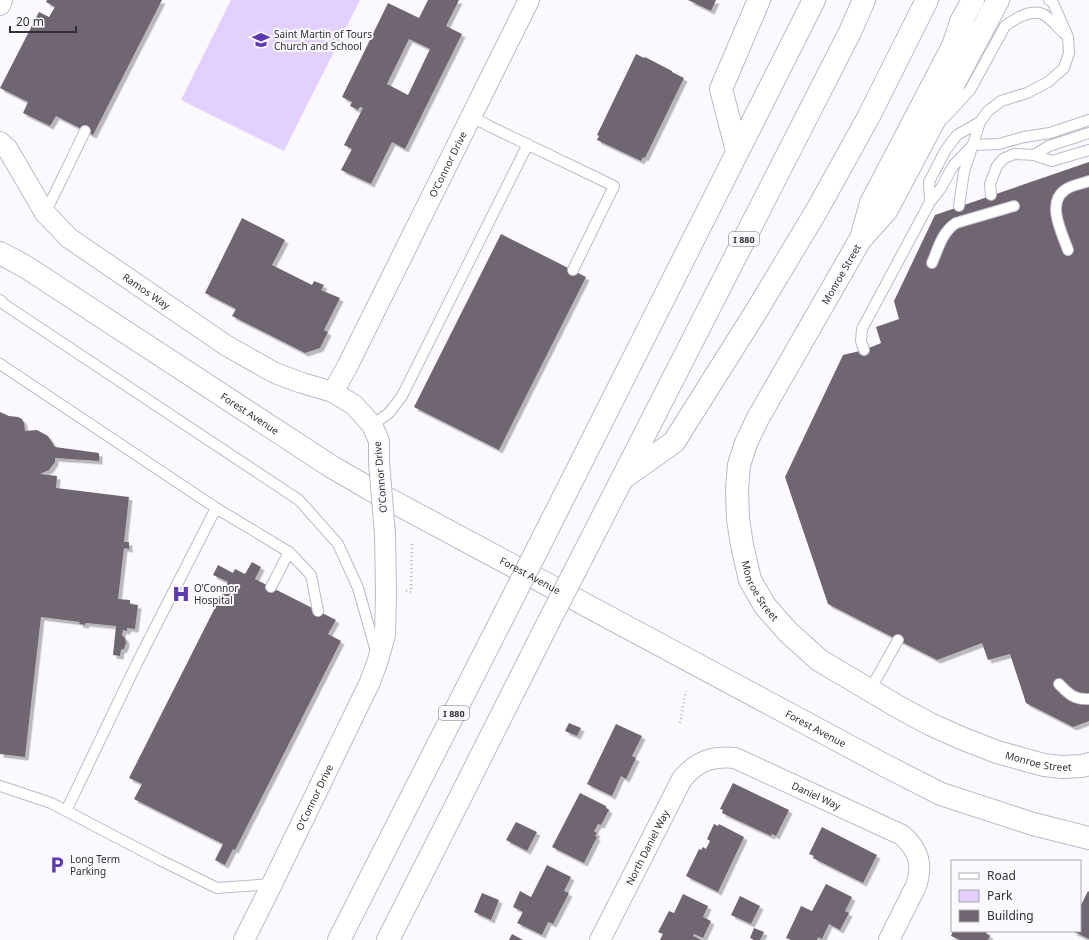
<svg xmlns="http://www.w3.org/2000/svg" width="1089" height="940" viewBox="0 0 1089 940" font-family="'Noto Sans',sans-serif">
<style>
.green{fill:#e2d1ff}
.building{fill:#706672;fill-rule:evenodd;filter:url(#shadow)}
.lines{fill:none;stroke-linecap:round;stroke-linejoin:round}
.service-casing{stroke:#beb9c8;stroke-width:12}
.minor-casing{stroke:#beb9c8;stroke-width:22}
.secondary-casing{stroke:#beb9c8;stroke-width:24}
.motorway-casing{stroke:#beb9c8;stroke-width:24}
.path{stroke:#b8b6bc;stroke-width:2.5;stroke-dasharray:1 3;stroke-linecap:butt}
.service{stroke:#fff;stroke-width:10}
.minor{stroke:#fff;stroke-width:20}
.secondary{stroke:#fff;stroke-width:22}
.motorway{stroke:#fff;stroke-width:22}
.minor-bridge-casing{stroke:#beb9c8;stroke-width:22;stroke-linecap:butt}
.motorway-bridge-casing{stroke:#beb9c8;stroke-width:24;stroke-linecap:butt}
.minor-bridge{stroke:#fff;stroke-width:20}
.motorway-bridge{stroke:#fff;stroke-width:22}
.labels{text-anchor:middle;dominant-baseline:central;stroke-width:4;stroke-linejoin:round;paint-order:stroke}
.shield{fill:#fbf9ff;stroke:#6e6c72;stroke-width:1}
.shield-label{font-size:9px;font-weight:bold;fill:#323036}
.poi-label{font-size:10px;fill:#323036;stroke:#fbf9ff;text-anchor:start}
.street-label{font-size:10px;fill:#323036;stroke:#fbf9ff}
</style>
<defs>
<filter id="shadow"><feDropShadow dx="3.5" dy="3.5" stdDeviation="0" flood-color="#0004"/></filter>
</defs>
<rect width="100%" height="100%" fill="#fbf9ff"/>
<path class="green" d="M231 0H360L284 151 181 100Z"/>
<path class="building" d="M47 0H162L93 135 56 116 50 126 23 113 28 102 0 88 39 12 49 17 55 7 46 2Z
M428 0H459L446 26 462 34 405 149 392 142 371 184 341 170 352 149 344 145 363 108 360 107 358 110 350 106 352 102 342 97 388 3 419 18ZM409 39 430 49 408 95 387 84Z
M688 0H716L711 11Z
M636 54 644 58 645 57 672 71V72L684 78 645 158 643 157 641 161 597 140 599 136 597 135Z
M1089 162V721L1073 727 1026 703 1010 654 988 660 982 643 937 660 828 604 785 477 843 355 864 350 881 343 876 327 899 319 894 301 935 215Z
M242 218 285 240 272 265 312 285 314 281 324 285 321 290 340 298 324 330 328 332 320 348 305 353 232 316 236 309 205 293Z
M501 234 586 277 499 450 414 407Z
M0 412 9 416 18 417 22 419 24 423 25 431 37 430 48 436 55 447 99 453V461L55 458V462L49 470 40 474 57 476 56 488 129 497 124 542H129V549L124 548 118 599 130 600V604L138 605 135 629 127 628V631L123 630 122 635 125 638 126 643 124 649 121 650 120 656 113 655 116 626 86 623 85 625 79 624 80 622 41 617 25 757 0 754Z
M252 562 261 567 255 579 336 620 328 634 341 641 235 850 233 849 225 865 215 860 223 844 134 799 142 784 129 778 228 582 213 575 218 565 233 573 235 569 245 574Z
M569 723 581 728 577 736 565 731Z
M616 724 642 736 632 756 636 758 626 779 621 776 612 796 587 784Z
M733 783 789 810 776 836 772 834 771 836 722 813 723 810 720 809Z
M580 793 606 806V808L609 810 601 825 598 824 594 831 597 833 595 836 597 837 584 863 552 847Z
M516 822 537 832 527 851 506 840Z
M714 824 718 826 719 824 744 837 718 892 686 876 699 849 701 850 703 847 706 849 710 841 707 839Z
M822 827 877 855 863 883 813 858 814 856 809 854Z
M547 865 571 877 564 891 569 893 553 924 548 922 542 935 517 923 523 912 513 907 520 891 531 897Z
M826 884 852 897 845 911 849 913 840 930 829 924 822 939 818 937 817 940H791L786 938 801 906 812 911Z
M1088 891 1089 892V939L1072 931H1080V907Z
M482 893 499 900 491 920 474 912Z
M683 894 708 906 703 917 711 921 703 938 694 934 693 936 702 940H660L663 934 658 932 669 911 674 913Z
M740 896 760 906 751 924 731 915Z
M754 928 764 932 760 940H754L750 938Z
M953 931H987L986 933 990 936 988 940H960L951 936Z
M512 934 523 940H509Z"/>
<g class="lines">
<g class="service-casing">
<path id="service" d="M471 116 491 127 614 186 573 270
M944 118 970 90 1005 26C1016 18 1033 7 1046 16 1053 21 1059 29 1065 34
M1034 155 1049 146 1089 133
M991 195 990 184 997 166 1003 159 1014 154 1034 155 1052 161 1089 150
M930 202 929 182 945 151 957 135 980 122
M959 206 964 172 980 122 988 111 1001 101 1027 93 1048 82 1064 68 1069 53 1068 37 1053 3 1049 0
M45 213 57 189 85 131
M1068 250C1062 233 1046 203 1065 190 1071 185 1082 184 1089 181
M932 263C938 249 942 232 956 223L1014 206
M0 300 5 305 299 500 338 544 358 588 377 655
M864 350 861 341 862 329 930 202 941 188 953 166 973 145 999 144 1024 137 1050 133 1089 120
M0 364 216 508 289 552 311 575 318 611
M372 425 389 413 402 396 528 144
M271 587 289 552
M1059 684C1069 694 1074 700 1089 699
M870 690 898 640
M0 786 51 803 160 860 217 888 272 884
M66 811 137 663 216 508"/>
</g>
<g class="minor-casing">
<g id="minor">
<path d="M0 5 2 0"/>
<path id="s1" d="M0 142 7 148 45 213 69 238 227 346 275 373 302 383 333 392 354 405 372 425 379 441V462"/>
<path id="s2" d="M333 392 347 367 529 0"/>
<path id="s3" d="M244 940 272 884 370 682 378 660 385 635 386 592 385 534"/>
<path id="s4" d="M600 940 682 779C697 761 712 756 735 758L902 835C919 850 923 865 916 886L889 940"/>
</g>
</g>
<g class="secondary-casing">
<g id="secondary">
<path id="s5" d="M998 0 886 211 860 240 758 418 746 443 739 465 737 489 738 519 742 545 750 580 765 606 788 632 819 660 900 708 930 724 961 738 997 752 1044 765 1062 767 1082 766 1089 764"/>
<path d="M862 235 871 203 953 46 966 31"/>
<path id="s6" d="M0 253 26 267 332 467 377 493 886 766 941 794 1033 824 1089 838"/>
</g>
</g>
<g class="motorway-casing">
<path id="motorway" d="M953 46 961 22 973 0
M737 151 721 89 759 0
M626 476 674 442 757 310 817 210 869 116 927 0
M538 548 814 0
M576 569 850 32 864 0
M339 940 510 603
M388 940 461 796 548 623"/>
</g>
<path class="path" d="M406 591 411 592 412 542
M680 723 686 691"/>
<use href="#service" class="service"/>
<use href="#minor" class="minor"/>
<use href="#secondary" class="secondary"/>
<use href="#motorway" class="motorway"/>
<g class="minor-bridge-casing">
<path id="minor-bridge" d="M379 462 385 534"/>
</g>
<g class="motorway-bridge-casing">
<path id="motorway-bridge" d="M510 603 538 548
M548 623 576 569"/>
</g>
<use href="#minor-bridge" class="minor-bridge"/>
<use href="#motorway-bridge" class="motorway-bridge"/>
</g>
<defs>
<g id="school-bare" transform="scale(1.38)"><path d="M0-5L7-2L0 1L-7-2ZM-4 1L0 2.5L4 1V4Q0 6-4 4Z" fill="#5e3ab2" stroke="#fbf9ff" stroke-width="2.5" paint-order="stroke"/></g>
<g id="hospital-bare" transform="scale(1.38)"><path d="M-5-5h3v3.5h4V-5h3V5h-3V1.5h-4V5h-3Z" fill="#5e3ab2" stroke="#fbf9ff" stroke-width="2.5" paint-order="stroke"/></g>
<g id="parking-bare" transform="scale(1.38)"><path d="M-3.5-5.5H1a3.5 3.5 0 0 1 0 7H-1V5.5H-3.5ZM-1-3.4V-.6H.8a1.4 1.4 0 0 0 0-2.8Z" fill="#5e3ab2" stroke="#fbf9ff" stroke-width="2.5" paint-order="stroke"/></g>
</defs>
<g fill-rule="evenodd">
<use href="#school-bare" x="261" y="40"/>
<use href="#hospital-bare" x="181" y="594"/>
<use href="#parking-bare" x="57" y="865"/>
</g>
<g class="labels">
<g class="shield">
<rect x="729" y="232" width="30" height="14" rx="3"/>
<rect x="439" y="706" width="30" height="14" rx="3"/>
</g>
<g class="shield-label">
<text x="744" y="239">I 880</text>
<text x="454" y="713">I 880</text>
</g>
<g class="poi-label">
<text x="274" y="34">Saint Martin of Tours<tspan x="274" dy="12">Church and School</tspan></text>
<text x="194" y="588">O’Connor<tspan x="194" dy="12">Hospital</tspan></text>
<text x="70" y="859">Long Term<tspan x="70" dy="12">Parking</tspan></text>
</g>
<g class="street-label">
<text stroke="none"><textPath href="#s2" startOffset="255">O’Connor Drive</textPath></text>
<text transform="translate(841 274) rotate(-60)">Monroe Street</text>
<text stroke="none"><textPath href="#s1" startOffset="213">Ramos Way</textPath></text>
<text stroke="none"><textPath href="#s6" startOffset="297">Forest Avenue</textPath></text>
<text transform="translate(380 477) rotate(-95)">O’Connor Drive</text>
<text stroke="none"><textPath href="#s6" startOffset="621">Forest Avenue</textPath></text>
<text stroke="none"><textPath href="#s5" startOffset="664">Monroe Street</textPath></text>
<text stroke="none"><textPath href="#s6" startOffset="945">Forest Avenue</textPath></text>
<text stroke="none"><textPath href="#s5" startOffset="1000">Monroe Street</textPath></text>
<text stroke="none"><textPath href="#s4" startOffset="330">Daniel Way</textPath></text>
<text stroke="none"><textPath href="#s3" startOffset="159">O’Connor Drive</textPath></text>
<text stroke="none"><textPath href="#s4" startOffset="104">North Daniel Way</textPath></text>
</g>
</g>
<rect x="951" y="860" width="130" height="72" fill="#fbf9ff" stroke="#aba9af"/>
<rect x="959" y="873" width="20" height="6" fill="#ffffff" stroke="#aba9af"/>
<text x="987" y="880" font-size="12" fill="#323036">Road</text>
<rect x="959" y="890" width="20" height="12" fill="#e2d1ff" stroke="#aba9af"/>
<text x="987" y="900" font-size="12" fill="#323036">Park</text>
<rect x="959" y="910" width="20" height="12" fill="#706672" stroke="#aba9af"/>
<text x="987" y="920" font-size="12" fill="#323036">Building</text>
<path d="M10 26v6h66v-6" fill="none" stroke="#323036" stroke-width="2"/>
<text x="16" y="26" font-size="12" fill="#323036" stroke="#fbf9ff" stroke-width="3" paint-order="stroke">20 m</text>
</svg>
